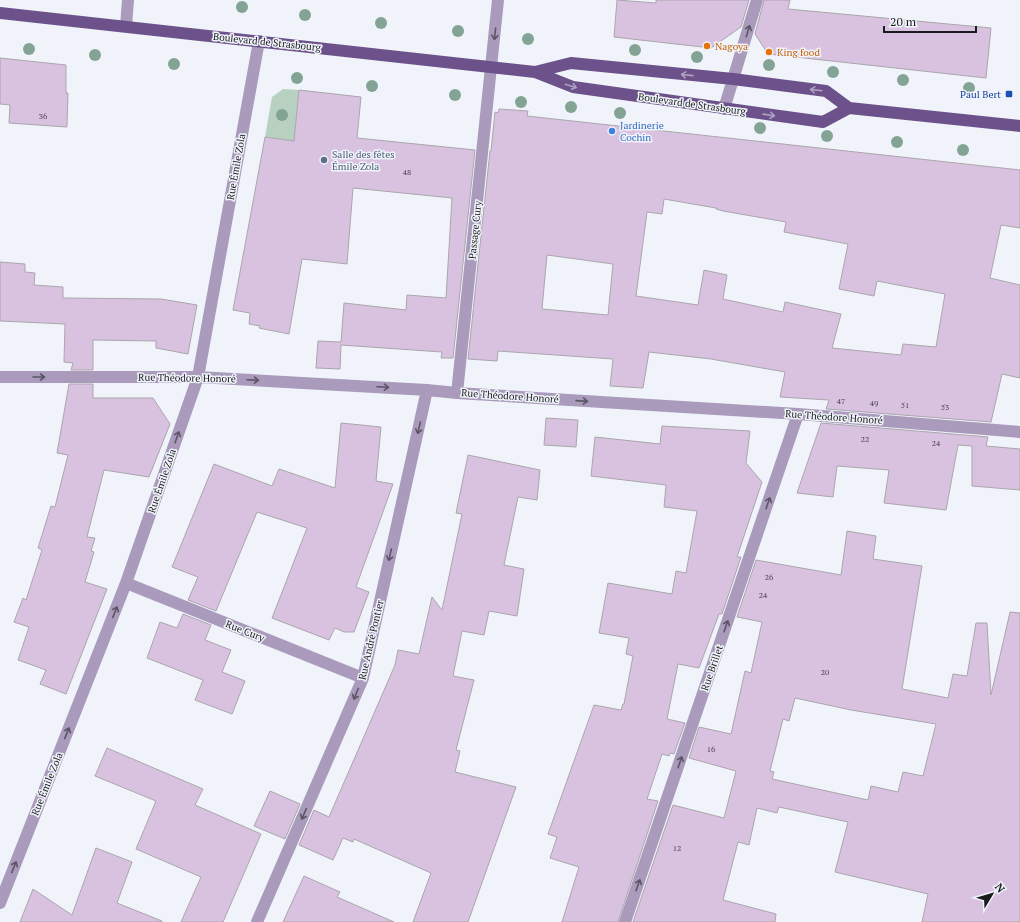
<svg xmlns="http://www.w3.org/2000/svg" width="1020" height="922" viewBox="0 0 1020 922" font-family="'PT Serif',serif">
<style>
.green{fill:#b8d0c0}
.building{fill:#d9c1e0;stroke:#aaa6ac;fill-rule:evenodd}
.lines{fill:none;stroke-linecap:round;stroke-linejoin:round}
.minor{stroke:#aa9bbc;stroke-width:12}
.major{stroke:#6d518a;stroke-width:12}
.tree{fill:#83a495}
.oneway{stroke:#5b5565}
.oneway2{stroke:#aea2c2}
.food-dot{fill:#e8710a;stroke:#f0f4fa;stroke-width:1.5}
.transit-dot{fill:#1a4fb4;stroke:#f0f4fa;stroke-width:1.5}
.shop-dot{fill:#3f7fe0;stroke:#f0f4fa;stroke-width:1.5}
.service-dot{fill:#5c6f8a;stroke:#f0f4fa;stroke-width:1.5}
.labels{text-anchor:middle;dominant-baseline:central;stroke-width:3;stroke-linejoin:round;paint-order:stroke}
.number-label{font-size:8px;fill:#4a454e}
.street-label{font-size:10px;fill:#1a1c1e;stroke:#f0f4fa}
.food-label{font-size:10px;fill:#c56008;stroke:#f0f4fa;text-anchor:start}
.transit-label{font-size:10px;fill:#164399;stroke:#f0f4fa;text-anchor:end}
.shop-label{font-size:10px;fill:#366cbe;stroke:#f0f4fa;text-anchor:start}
.service-label{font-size:10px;fill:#4e5e75;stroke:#f0f4fa;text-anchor:start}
</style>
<rect width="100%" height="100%" fill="#f0f4fa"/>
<path class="green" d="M283 89 299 90 294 141 265 137 272 97Z"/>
<path class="building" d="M617 0 656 3V0H749L741 27 711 48 614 37Z
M764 0H790L788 9 991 28 986 78 768 54 755 34Z
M0 58 66 65V93H68L67 127 9 123 10 105 0 104Z
M299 90 361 97 357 138 475 150 453 358H441L442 352 341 345 340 369 316 368 318 341 341 342 344 303 406 310 407 295 446 298 452 198 353 188 347 264 302 259 289 334 259 328 260 326 249 324 250 313 233 310 265 137 294 141Z
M499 109 528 111 527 116 1020 170V228L1001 225 990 278 1020 285V378L1002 374 991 422 826 409 829 400 780 397 785 372 711 359 649 352 643 388 610 386 613 359 498 351 497 361 468 359 490 151H491L495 112 498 113ZM664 199 716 208V209L723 211 786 222 784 232 848 244 839 289 874 296 877 281 945 294 936 347 903 344 901 355 832 348 841 314 785 302 783 312 723 299 727 275 704 270 698 305 636 296 647 212 662 214ZM547 255 613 264 608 315 542 309Z
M0 262 25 264V272L35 273 34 285 63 287V298L161 299 197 305 188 354 156 348V341L93 340V370H71L73 363 64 362 65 324 0 321Z
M69 384H93V398H153L170 424 149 477 104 470 87 537 95 538 91 551 94 552 85 582 107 589 66 694 40 684 46 670 18 660 29 627 14 622 23 598 26 600 42 550 38 548 51 506 55 507 68 455 57 453Z
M546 418 578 420 576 447 544 445Z
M341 423 381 427 376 481 393 484 356 587 369 592 354 632H344L335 628 329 640 272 618 307 528 257 512 216 611 188 600 198 577 172 567 214 464 272 486 279 469 335 488Z
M821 423 988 437 986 446 1020 449V490L972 486V446L958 445 946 510 884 503 889 470 837 466 833 497 797 493Z
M662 426 750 431 746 463 762 482 737 557H741L722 614H719L699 668 678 664 667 719 685 723 674 754 670 753 669 756 662 754 647 799 658 801 618 922H562L579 867 550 858 557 837 548 834 594 705 621 710 623 704H624L633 656 626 654 629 638 599 633 608 583 672 594 676 571 686 573 697 511 664 507 666 485 591 476 595 437 660 444Z
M468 455 540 470 537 500 518 497 504 565 524 569 517 616 489 611 484 635 462 631 453 676 474 680 456 750 460 751 455 772 516 787 468 922H413L431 873 354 839 353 842 343 838 333 860 299 845 314 810 329 817 395 665 398 650 419 654 432 597 442 610 462 514 456 513Z
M847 531 876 536 873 559 922 566 902 689 948 698 953 674 967 676 976 623H987L991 695 1010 612 1020 613V922H922L928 894 835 872 848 822 779 807 777 813 757 808 749 845 738 842 723 900 776 914 775 922H633L673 805 724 818 736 771 689 758 699 727 731 734 745 671 751 673 762 622 737 617 756 560 841 575ZM795 698 851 710 936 724 923 776 903 772 898 792 871 786 868 800 772 779 774 772 770 771 783 719 789 721Z
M183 614 211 625 205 640 231 650 222 672 245 681 232 714 195 700 203 680 147 658 160 622 177 628Z
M107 748 203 789 195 805 261 834 223 922H181L201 877 136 849 156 801 95 776Z
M270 791 300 804 285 839 254 826Z
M96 848 132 862 117 903 162 921V922H20L33 889 72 915Z
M304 876 340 892 337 897 394 922H283Z"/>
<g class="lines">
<path class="minor" d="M126 26 128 0
M724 109 757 0
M0 377H198L427 390 457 393 798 414 1020 432
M457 393 498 0
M126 583 363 678
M0 903 126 583 198 377 259 41
M257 922 363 678 427 390
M625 922 798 414"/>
<path class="major" d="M0 13 535 72 573 87 823 122 849 108
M535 72 571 63 733 79 826 91 849 108 1020 126"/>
</g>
<g class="tree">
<circle cx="242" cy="7" r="6"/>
<circle cx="305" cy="15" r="6"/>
<circle cx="381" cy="23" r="6"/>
<circle cx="458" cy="31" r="6"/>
<circle cx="528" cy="39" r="6"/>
<circle cx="29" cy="49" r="6"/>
<circle cx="635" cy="50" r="6"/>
<circle cx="95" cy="55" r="6"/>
<circle cx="697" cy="57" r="6"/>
<circle cx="174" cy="64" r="6"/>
<circle cx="769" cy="65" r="6"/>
<circle cx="833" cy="72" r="6"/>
<circle cx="297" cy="78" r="6"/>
<circle cx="903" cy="80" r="6"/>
<circle cx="372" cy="86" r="6"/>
<circle cx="969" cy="88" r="6"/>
<circle cx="455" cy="95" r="6"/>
<circle cx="521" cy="102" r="6"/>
<circle cx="571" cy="107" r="6"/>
<circle cx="620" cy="113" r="6"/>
<circle cx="282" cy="115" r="6"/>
<circle cx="760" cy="128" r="6"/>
<circle cx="827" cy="136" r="6"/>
<circle cx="897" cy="142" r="6"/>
<circle cx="963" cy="150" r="6"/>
</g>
<defs><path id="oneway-shaft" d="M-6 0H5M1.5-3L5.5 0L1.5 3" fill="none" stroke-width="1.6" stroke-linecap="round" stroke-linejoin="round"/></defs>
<g class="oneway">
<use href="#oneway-shaft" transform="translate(748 31) rotate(-73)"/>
<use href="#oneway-shaft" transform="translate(495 34) rotate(96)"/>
<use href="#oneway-shaft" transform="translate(39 377)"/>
<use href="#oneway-shaft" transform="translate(253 380) rotate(3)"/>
<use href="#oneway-shaft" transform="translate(383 387) rotate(3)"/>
<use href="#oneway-shaft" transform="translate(582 401) rotate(4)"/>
<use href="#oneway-shaft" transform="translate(419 428) rotate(103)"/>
<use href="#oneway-shaft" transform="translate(177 437) rotate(-71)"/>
<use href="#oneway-shaft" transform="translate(768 503) rotate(-71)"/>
<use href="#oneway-shaft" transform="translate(390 555) rotate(103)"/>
<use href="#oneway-shaft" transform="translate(115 612) rotate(-68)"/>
<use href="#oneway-shaft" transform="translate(726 626) rotate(-71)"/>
<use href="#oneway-shaft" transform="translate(356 694) rotate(113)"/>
<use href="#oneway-shaft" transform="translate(67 733) rotate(-68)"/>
<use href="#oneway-shaft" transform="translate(680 762) rotate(-71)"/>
<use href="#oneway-shaft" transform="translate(304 814) rotate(113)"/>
<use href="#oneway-shaft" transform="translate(14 867) rotate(-68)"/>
<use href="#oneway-shaft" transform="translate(638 885) rotate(-71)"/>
</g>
<g class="oneway2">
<use href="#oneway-shaft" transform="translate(687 75) rotate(-174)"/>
<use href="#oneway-shaft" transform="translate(571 86) rotate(17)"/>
<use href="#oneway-shaft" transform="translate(816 90) rotate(-173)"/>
<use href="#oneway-shaft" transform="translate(769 115) rotate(8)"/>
</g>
<g class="food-dot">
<circle cx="707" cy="46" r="4"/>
<circle cx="769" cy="52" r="4"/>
</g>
<rect class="transit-dot" x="1005" y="90" width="8" height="8" rx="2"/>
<circle class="shop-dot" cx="612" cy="131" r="4"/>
<circle class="service-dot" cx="324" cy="160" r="4"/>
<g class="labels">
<g class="number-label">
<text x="43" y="116">36</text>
<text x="407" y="172">48</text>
<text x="841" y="401">47</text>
<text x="874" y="403">49</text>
<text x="905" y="405">51</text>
<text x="945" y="407">53</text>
<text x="865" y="439">22</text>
<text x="936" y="443">24</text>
<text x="769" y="577">26</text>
<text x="763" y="595">24</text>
<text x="825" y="672">20</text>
<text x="711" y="749">16</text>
<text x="677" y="848">12</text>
</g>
<g class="street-label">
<text transform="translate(267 42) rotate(6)">Boulevard de Strasbourg</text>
<text transform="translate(692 104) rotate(8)">Boulevard de Strasbourg</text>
<text transform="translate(236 167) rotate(-80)">Rue Émile Zola</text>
<text transform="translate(475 230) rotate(-84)">Passage Cury</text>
<text transform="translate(187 378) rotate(1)">Rue Théodore Honoré</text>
<text transform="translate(510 396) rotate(4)">Rue Théodore Honoré</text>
<text transform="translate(834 417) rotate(4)">Rue Théodore Honoré</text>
<text transform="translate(162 481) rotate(-71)">Rue Émile Zola</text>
<text transform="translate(245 631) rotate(22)">Rue Cury</text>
<text transform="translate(371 640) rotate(-77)">Rue André Pontier</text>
<text transform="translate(712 668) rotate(-71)">Rue Brillet</text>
<text transform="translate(47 784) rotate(-68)">Rue Émile Zola</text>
</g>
<g class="food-label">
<text x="715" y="46">Nagoya</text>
<text x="777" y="52">King food</text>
</g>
<g class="transit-label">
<text x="1001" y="94">Paul Bert</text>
</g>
<g class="shop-label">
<text x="620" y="125">Jardinerie<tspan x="620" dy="12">Cochin</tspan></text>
</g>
<g class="service-label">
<text x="332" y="154">Salle des fêtes<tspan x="332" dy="12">Émile Zola</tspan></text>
</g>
</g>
<g transform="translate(992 894) rotate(52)" stroke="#f0f4fa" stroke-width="3" paint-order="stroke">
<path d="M0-3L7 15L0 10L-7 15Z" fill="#1a1c1e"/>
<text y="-6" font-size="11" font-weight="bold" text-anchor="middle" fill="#1a1c1e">N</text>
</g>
<path d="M884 26v6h92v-6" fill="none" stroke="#1a1c1e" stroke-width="2"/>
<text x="890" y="26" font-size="12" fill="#1a1c1e" stroke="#f0f4fa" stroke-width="3" paint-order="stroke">20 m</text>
</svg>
